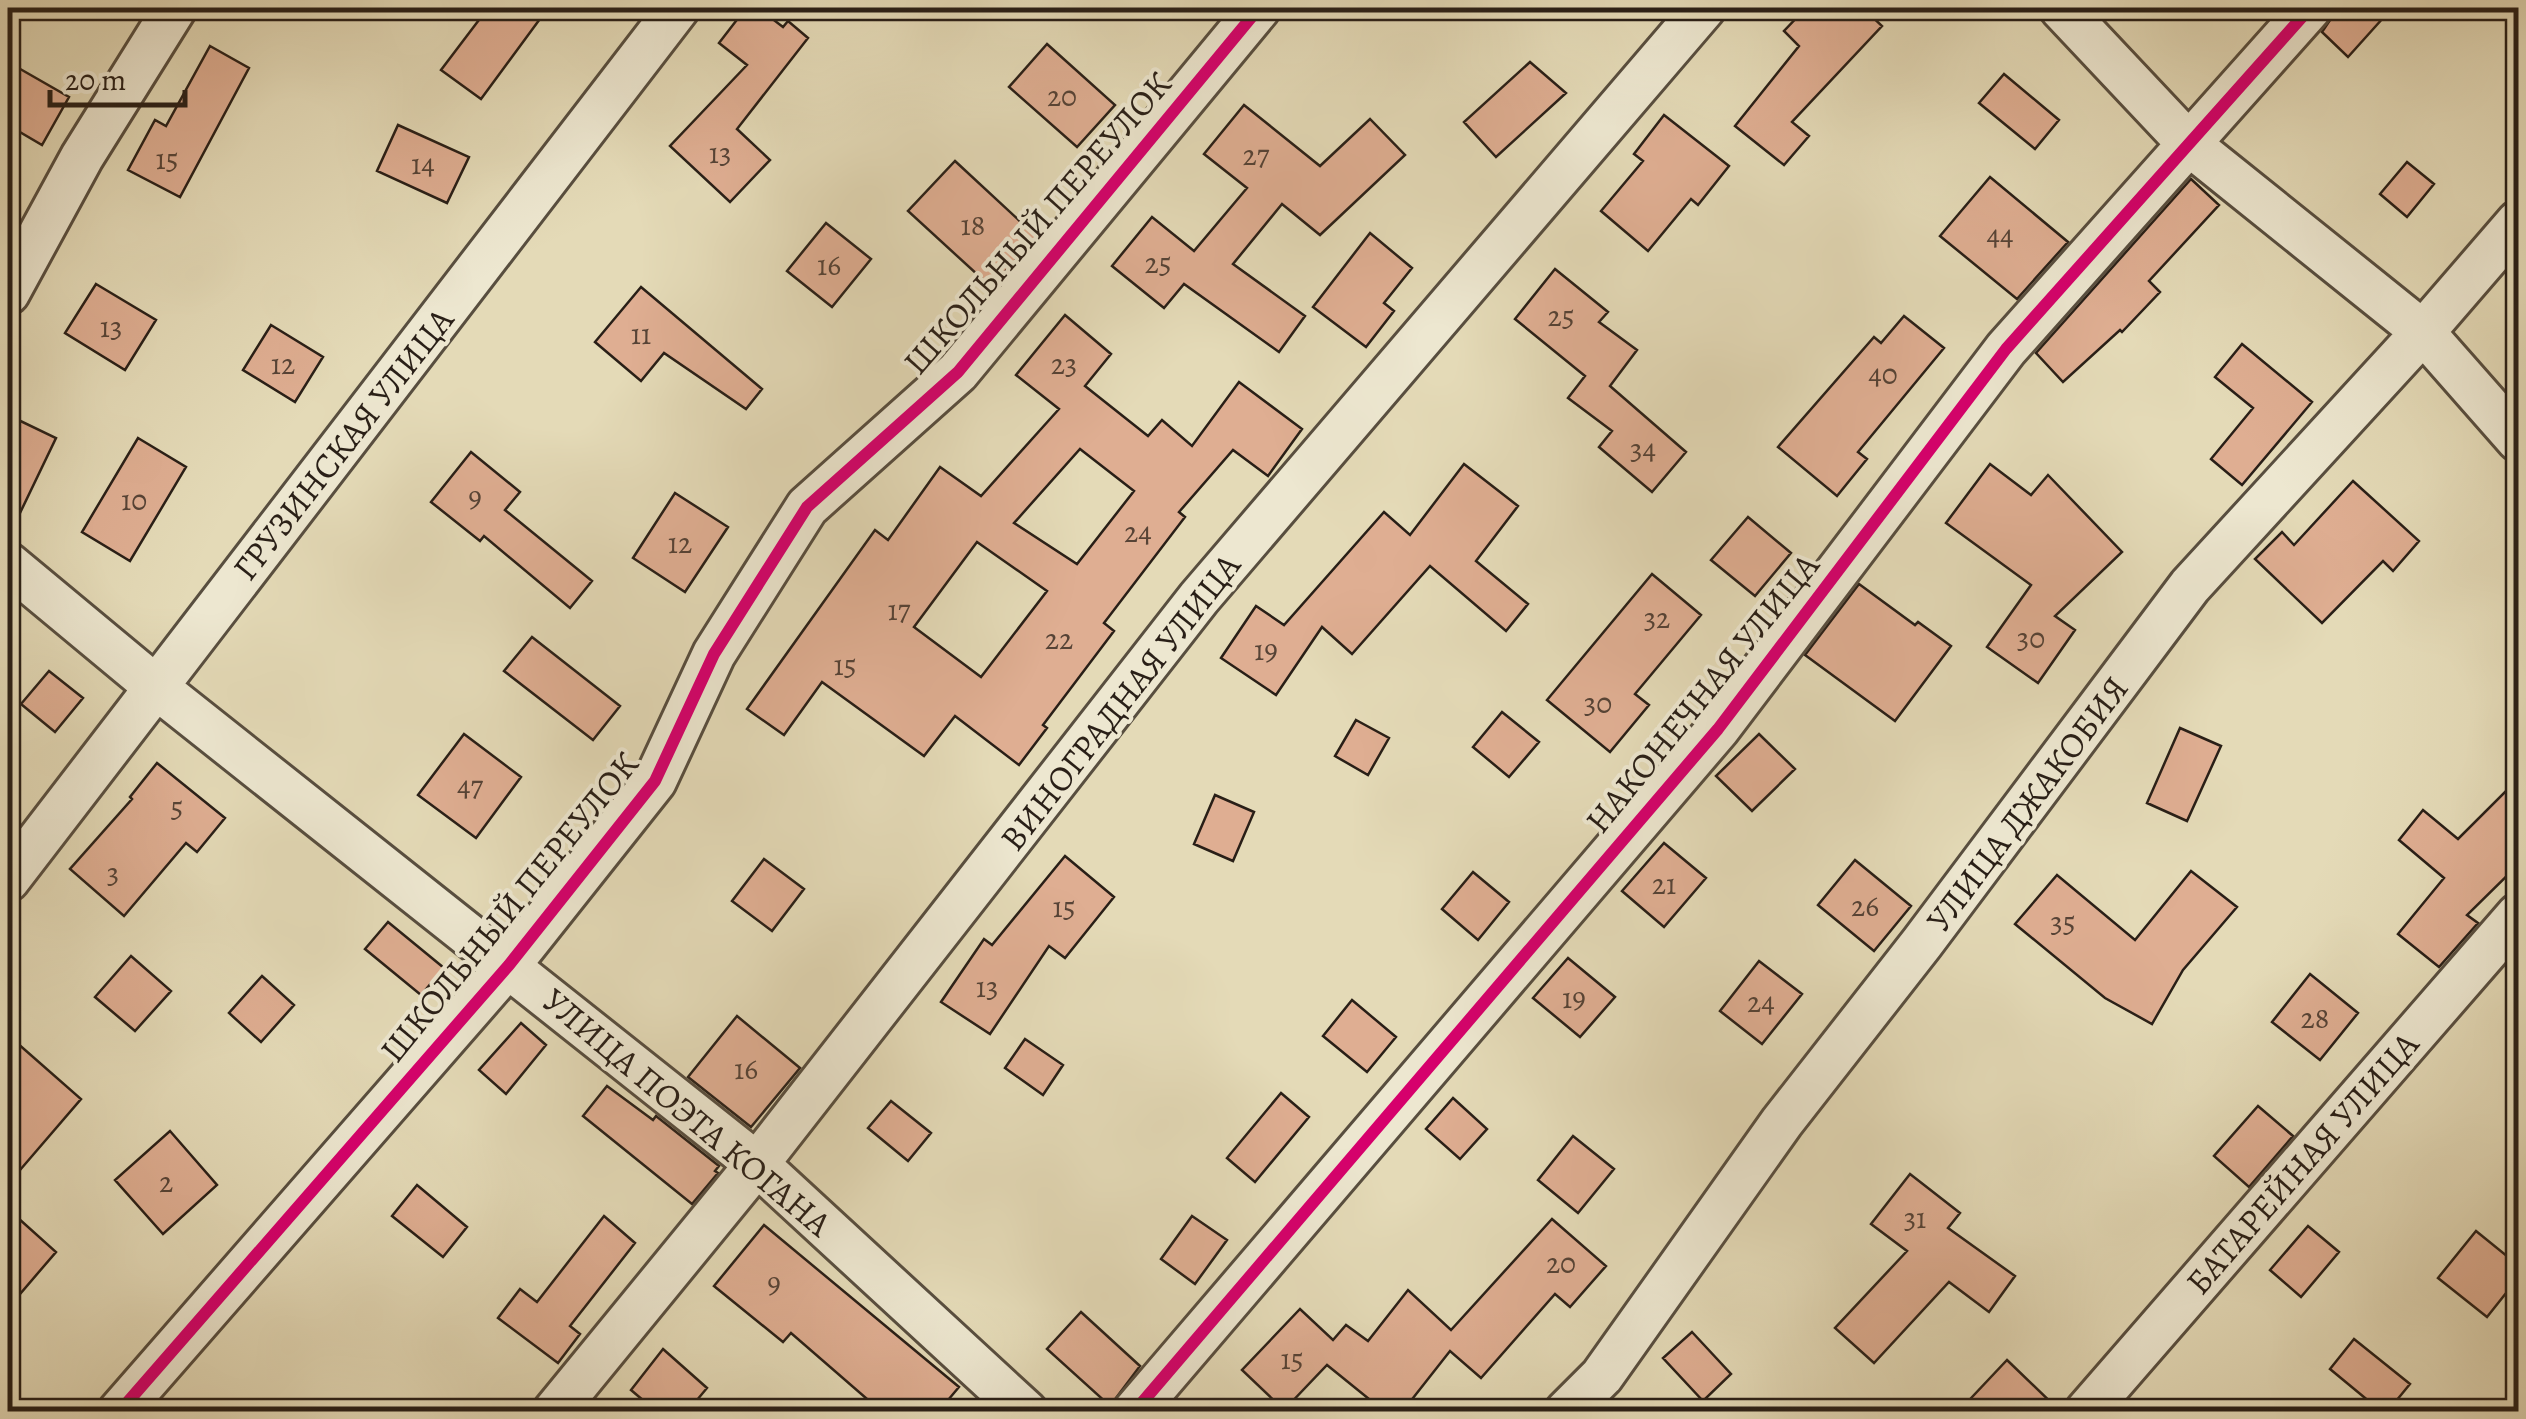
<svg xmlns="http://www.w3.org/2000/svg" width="2526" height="1419" viewBox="0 0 2526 1419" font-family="Alegreya,serif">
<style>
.building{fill:#dfae92;stroke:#291f17;stroke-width:2.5;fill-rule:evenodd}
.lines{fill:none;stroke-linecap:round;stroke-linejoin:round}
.street-casing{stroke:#584e3f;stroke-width:48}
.street{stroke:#ede7d0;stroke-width:42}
.cycleway-casing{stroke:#ede7d0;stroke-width:19}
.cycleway{stroke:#d6006c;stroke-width:12}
.labels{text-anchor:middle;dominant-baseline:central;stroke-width:8;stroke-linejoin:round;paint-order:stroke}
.number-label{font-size:30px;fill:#564336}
.street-label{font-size:35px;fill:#291f17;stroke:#ede7d0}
</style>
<rect width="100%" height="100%" fill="#e4dab7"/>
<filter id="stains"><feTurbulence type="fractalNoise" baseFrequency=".002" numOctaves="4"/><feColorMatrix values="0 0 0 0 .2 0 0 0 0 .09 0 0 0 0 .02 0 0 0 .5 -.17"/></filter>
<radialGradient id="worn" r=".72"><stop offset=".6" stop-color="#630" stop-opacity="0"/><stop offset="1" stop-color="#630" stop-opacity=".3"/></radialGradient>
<path class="building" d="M488 8H548L481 99 441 70Z
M746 8H758L783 27 788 21 808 38 737 129 770 160 730 202 670 146 747 65 719 43Z
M1806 8H1863L1882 26 1792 122 1809 136 1784 165 1735 126 1799 46 1784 31Z
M2334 8H2392L2348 57 2322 32 2334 14Z
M1047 44 1115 105 1077 147 1009 87Z
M210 46 249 68 180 197 128 170 155 120 166 126Z
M8 62 69 97 42 145 8 125Z
M1530 62 1566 93 1496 157 1464 122Z
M2004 74 2059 120 2035 149 1979 103Z
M1244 105 1320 166 1370 119 1405 155 1320 235 1282 204 1233 264 1305 316 1279 352 1184 284 1164 308 1112 266 1152 217 1194 251 1247 188 1204 154Z
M1664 115 1729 166 1698 205 1691 199 1648 251 1601 211 1643 161 1634 154Z
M398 125 469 157 447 203 377 171Z
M955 161 1037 237 991 287 908 211Z
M2407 162 2434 184 2407 217 2380 194Z
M1990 177 2068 242 2017 299 1940 236Z
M2191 179 2219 205 2149 281 2160 292 2122 332 2120 330 2063 382 2036 353Z
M826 223 871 259 832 307 787 271Z
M1370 233 1412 268 1384 303 1394 311 1366 347 1313 307Z
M1555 269 1608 312 1599 322 1637 350 1610 386 1686 452 1652 492 1599 447 1612 431 1568 398 1585 376 1515 319Z
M96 284 156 320 125 370 65 333Z
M641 287 762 389 746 409 664 353 641 381 595 342Z
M1065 315 1111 354 1085 386 1148 436 1162 420 1192 446 1239 382 1302 429 1268 476 1233 450 1179 512 1185 517 1104 623 1114 631 1043 725 1047 728 1019 765 955 716 924 756 822 682 784 735 747 709 875 530 888 540 940 467 981 496 1059 409 1016 375ZM1080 449 1134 491 1077 564 1014 523ZM977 542 1047 591 981 677 914 627Z
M1904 316 1944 348 1858 452 1867 459 1837 496 1778 447 1874 337 1881 343Z
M271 325 323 357 295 402 243 370Z
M2242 344 2312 402 2242 485 2211 459 2253 408 2215 377Z
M8 415 56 438 8 538Z
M138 438 186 467 130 561 82 532Z
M471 452 520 492 505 510 592 581 570 608 484 536 480 541 431 502Z
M1464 464 1518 506 1476 561 1528 604 1506 631 1430 566 1352 654 1322 627 1276 695 1221 658 1256 606 1284 625 1384 512 1410 535Z
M1990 464 2031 495 2048 475 2122 552 2055 616 2075 630 2038 683 1987 647 2031 585 1946 523Z
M2353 481 2419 541 2393 571 2383 561 2322 623 2255 559 2282 532 2294 545Z
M675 493 728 527 685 592 633 558Z
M1748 517 1791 553 1755 596 1711 560Z
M1652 574 1701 615 1635 694 1649 705 1610 752 1547 700Z
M1859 584 1915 625 1918 622 1951 646 1895 721 1805 655Z
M532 637 620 706 593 740 504 671Z
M49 671 83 698 55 732 21 704Z
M1502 712 1539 742 1509 777 1473 747Z
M1356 720 1389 738 1368 775 1335 756Z
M2180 728 2221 746 2187 821 2147 803Z
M464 734 521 777 476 838 418 795Z
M1759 734 1795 769 1752 811 1716 776Z
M157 763 225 818 197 852 186 843 124 916 70 869 132 799 130 797Z
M2518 779V865L2467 915 2478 923 2439 967 2398 934 2444 878 2399 840 2423 810 2458 839Z
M1215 795 1254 812 1233 861 1194 844Z
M1664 843 1706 878 1664 927 1622 891Z
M1065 856 1114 897 1065 958 1049 946 990 1034 941 1002 984 939 992 945Z
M764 859 804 889 772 931 732 901Z
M1855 860 1911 906 1874 951 1818 905Z
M2191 871 2237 907 2183 970 2152 1024 2105 998 2015 924 2057 875 2135 940Z
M1473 872 1509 902 1478 940 1442 909Z
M388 922 444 968 421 995 365 949Z
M131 956 171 991 135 1031 95 997Z
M1568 958 1615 997 1580 1037 1533 998Z
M1759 961 1802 994 1762 1044 1720 1011Z
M2310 974 2358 1013 2320 1060 2272 1022Z
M262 976 294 1005 261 1042 229 1013Z
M1352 1000 1396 1037 1367 1072 1323 1036Z
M737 1016 800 1068 751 1127 688 1077Z
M521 1023 546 1045 506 1094 479 1070Z
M8 1035 81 1099 8 1184Z
M1025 1039 1063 1065 1043 1095 1005 1068Z
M607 1086 653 1120 656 1116 719 1166 715 1171 718 1173 692 1204 583 1116Z
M1281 1093 1309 1117 1255 1182 1227 1158Z
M1453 1098 1487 1129 1460 1159 1426 1129Z
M891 1101 931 1133 908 1161 868 1128Z
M2258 1106 2293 1136 2249 1187 2214 1156Z
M170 1131 217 1185 163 1234 115 1180Z
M1573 1136 1614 1169 1578 1213 1538 1180Z
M1910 1174 1960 1213 1948 1228 2015 1276 1989 1312 1949 1282 1874 1363 1835 1328 1907 1251 1871 1224Z
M417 1185 467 1227 443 1257 392 1216Z
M8 1209 56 1252 8 1308Z
M604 1216 635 1243 570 1326 580 1334 558 1363 498 1318 520 1289 537 1302Z
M1192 1216 1227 1240 1195 1284 1161 1259Z
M1552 1219 1606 1266 1570 1307 1555 1294 1481 1378 1450 1351 1402 1412H1385L1327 1365 1284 1410 1242 1370 1300 1309 1333 1340 1346 1325 1368 1341 1408 1290 1451 1330Z
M764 1225 959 1387 938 1412H882L791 1333 783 1342 714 1286Z
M2308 1226 2339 1252 2301 1297 2270 1270Z
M2476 1231 2518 1265V1278L2487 1317 2438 1278Z
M1081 1312 1140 1366 1110 1406 1047 1349Z
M1692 1332 1731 1374 1703 1401 1663 1358Z
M2354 1339 2410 1384 2387 1412H2382L2330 1369Z
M663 1349 707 1388 687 1412H657L631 1390Z
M2007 1360 2061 1412H1958Z"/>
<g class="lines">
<g class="street-casing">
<path id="street" d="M2061 8 2189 144 2423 332 2518 440
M8 293 82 157 175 8
M8 564 156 687 757 1164 1026 1412
M8 880 678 8
M119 1412 509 965 655 781 714 654 807 507 958 372 1259 8
M554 1412 757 1164 1199 598 1704 8
M1134 1412 1718 729 2006 349 2310 8
M1566 1412 1602 1376 1782 1122 1922 943 2190 586 2423 332 2518 222
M2086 1412 2518 915"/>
</g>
<use href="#street" class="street"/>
<g class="cycleway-casing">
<path id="cycleway" d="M119 1412 509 965 655 781 714 654 807 507 958 372 1259 8
M1134 1412 1718 729 2006 349 2310 8"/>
</g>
<use href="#cycleway" class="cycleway"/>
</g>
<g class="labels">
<g class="number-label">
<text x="1062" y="96">20</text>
<text x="720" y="153">13</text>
<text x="1256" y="155">27</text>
<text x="167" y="159">15</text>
<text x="423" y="164">14</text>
<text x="973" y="225">18</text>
<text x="2000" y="235">44</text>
<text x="1158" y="263">25</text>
<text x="829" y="265">16</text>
<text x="1561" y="316">25</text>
<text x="111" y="327">13</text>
<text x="641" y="334">11</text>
<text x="283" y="364">12</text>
<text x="1064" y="364">23</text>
<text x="1883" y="374">40</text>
<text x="1643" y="449">34</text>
<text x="475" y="497">9</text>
<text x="134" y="500">10</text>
<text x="1138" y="532">24</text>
<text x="680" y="543">12</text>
<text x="899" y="610">17</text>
<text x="1657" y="618">32</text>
<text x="2031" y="638">30</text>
<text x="1059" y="639">22</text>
<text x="1266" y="650">19</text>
<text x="845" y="665">15</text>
<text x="1598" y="703">30</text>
<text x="470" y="786">47</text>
<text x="177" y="807">5</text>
<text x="113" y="873">3</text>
<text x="1664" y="884">21</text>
<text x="1865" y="906">26</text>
<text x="1064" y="907">15</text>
<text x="2063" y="922">35</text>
<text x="987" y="987">13</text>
<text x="1574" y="998">19</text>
<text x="1761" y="1002">24</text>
<text x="2315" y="1018">28</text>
<text x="746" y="1069">16</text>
<text x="166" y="1182">2</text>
<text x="1915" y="1218">31</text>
<text x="1561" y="1263">20</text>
<text x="774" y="1283">9</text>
<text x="1292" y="1359">15</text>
</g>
<g class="street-label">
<text transform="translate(1037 223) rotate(-49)">ШКОЛЬНЫЙ ПЕРЕУЛОК</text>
<text transform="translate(343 444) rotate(-52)">ГРУЗИНСКАЯ УЛИЦА</text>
<text transform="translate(1702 693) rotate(-51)">НАКОНЕЧНАЯ УЛИЦА</text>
<text transform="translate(1120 702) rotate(-52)">ВИНОГРАДНАЯ УЛИЦА</text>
<text transform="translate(2027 804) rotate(-53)">УЛИЦА ДЖАКОБИЯ</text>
<text transform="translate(509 907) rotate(-51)">ШКОЛЬНЫЙ ПЕРЕУЛОК</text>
<text transform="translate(687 1112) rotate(40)">УЛИЦА ПОЭТА КОГАНА</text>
<text transform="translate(2302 1163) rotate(-49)">БАТАРЕЙНАЯ УЛИЦА</text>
</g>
</g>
<rect width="2526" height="1419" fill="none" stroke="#e4dab7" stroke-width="40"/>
<rect x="10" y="10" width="2506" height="1399" fill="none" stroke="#291f17" stroke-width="5"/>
<rect x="20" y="20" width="2486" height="1379" fill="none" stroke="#291f17" stroke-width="2.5"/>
<path d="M50 90v15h135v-15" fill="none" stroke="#291f17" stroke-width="5"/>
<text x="65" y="90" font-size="30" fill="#291f17" stroke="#ede7d0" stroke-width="8" paint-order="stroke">20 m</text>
<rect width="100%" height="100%" filter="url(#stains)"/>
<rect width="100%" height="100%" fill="url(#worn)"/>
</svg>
